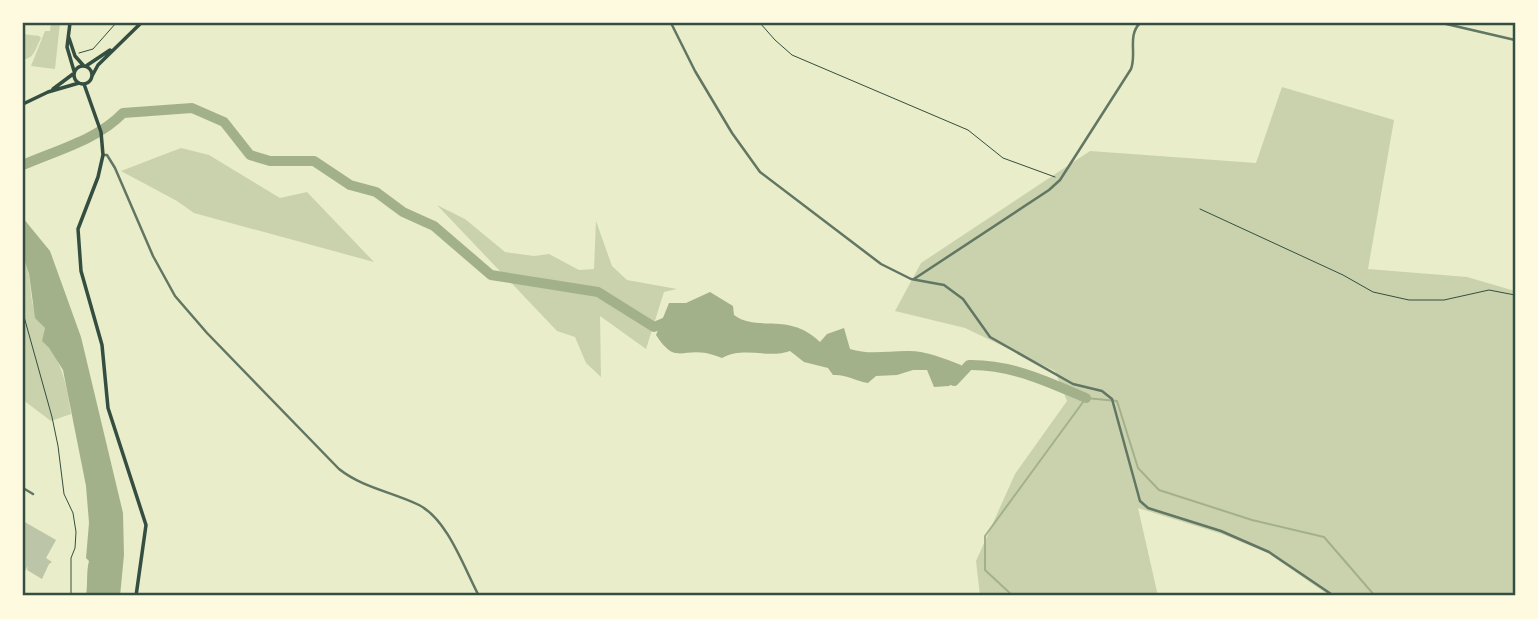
<svg xmlns="http://www.w3.org/2000/svg" width="1538" height="619" viewBox="0 0 1538 619" font-family="'Exo 2',sans-serif">
<style>
.green{fill:#cad2ad}
.water{fill:#a3b18a}
.lines{fill:none;stroke-linecap:round;stroke-linejoin:round}
.stream{stroke:#a3b18a;stroke-width:2}
.river{stroke:#a3b18a;stroke-width:10}
.building{fill:#bcc5a7}
.path{stroke:#344e41;stroke-width:1}
.minor{stroke:#617663;stroke-width:2.5}
.secondary{stroke:#344e41;stroke-width:3.5}
.neatline{fill:none;stroke:#344e41;stroke-width:2.5}
</style>
<rect width="100%" height="100%" fill="#e9edc9"/>
<path class="green" d="M51 23H60L55 69 31 66 45 31H50Z
M23 34 39 36 41 38C36 47 34 60 23 59Z
M1282 87 1394 120 1368 269 1467 277 1515 291V596H1330L1268 553 1222 534 1138 508 1158 596H980L976 561 1015 474 1067 401 1055 371 965 328 895 311 921 263 1090 151 1256 163Z
M181 148 209 155 280 198 307 192 374 262 194 213 177 201 121 171Z
M437 205 465 219 505 252 534 256 549 254 579 270 594 269 596 221 612 266 627 280 677 289 664 292 646 349 600 316 601 377 586 363 575 337 557 331Z
M23 255C35 280 25 308 45 328L43 342C63 360 67 388 71 414L51 421 23 400Z"/>
<path class="water" d="M23 218 50 251 81 337 123 513 124 555 120 596H86C88 584 86 572 89 561L86 558 89 523 86 486 63 370 49 348 42 341 45 328 35 318 29 274 23 255Z
M710 292 733 306 734 315C758 333 788 311 820 342L827 334 844 328 850 349C868 355 887 351 906 351 924 350 943 358 961 365L963 376 949 386 934 387 927 370H913L897 375 876 376 868 383C856 381 845 374 833 375L828 368 804 362 790 351C769 359 744 346 722 358 717 356 711 354 706 353 680 349 675 364 656 335L669 303H686Z"/>
<g class="lines">
<path class="stream" d="M1013 596 985 570V536L1086 398 1117 401 1138 468 1159 490 1252 520 1324 537 1375 596"/>
<path class="river" d="M23 165C57 150 97 140 123 113L192 108 224 122 250 155 270 161H314L350 185 376 192 403 212 434 226 491 275 598 292 654 327 673 319
M954 381 969 365C1011 364 1048 382 1086 398"/>
</g>
<path class="building" d="M23 521 56 540 46 558 52 562 49 564 42 579 27 570 28 566 23 574Z"/>
<g class="lines">
<path class="path" d="M760 23 775 40 792 55 968 130 1003 158 1055 177
M79 53 93 49 116 23
M1200 209 1343 275 1373 292 1409 300H1444L1489 290 1515 295
M23 313 52 417 58 446 64 494 73 513 76 532 75 548 71 558V596"/>
<path class="minor" d="M671 23 695 71 732 133 760 172 881 264 911 279 944 285 963 299 990 337 1073 384 1102 391 1112 399 1140 501 1148 508 1221 531 1269 552 1334 596
M1442 23 1515 40
M103 155H107L115 168 153 256 175 296 207 333 339 469C363 488 393 492 419 505 448 520 464 568 479 596
M914 279 1049 190 1060 180 1131 69C1137 53 1127 36 1140 23
M23 488 33 494"/>
<path class="secondary" d="M70 23 67 47 74 71
M69 38 75 56 83 65
M74 75a9 9 0 1 1 18 0a9 9 0 1 1-18 0Z
M86 66 110 50
M92 76 98 65 141 23
M84 84 101 132 103 155 98 177 78 229 81 271 102 345 108 408 146 525 136 596
M53 89 73 74
M23 104 48 92 79 83"/>
</g>
<rect width="1538" height="619" fill="none" stroke="#fefae0" stroke-width="49"/>
<rect x="24" y="24" width="1490" height="570" class="neatline"/>
</svg>
